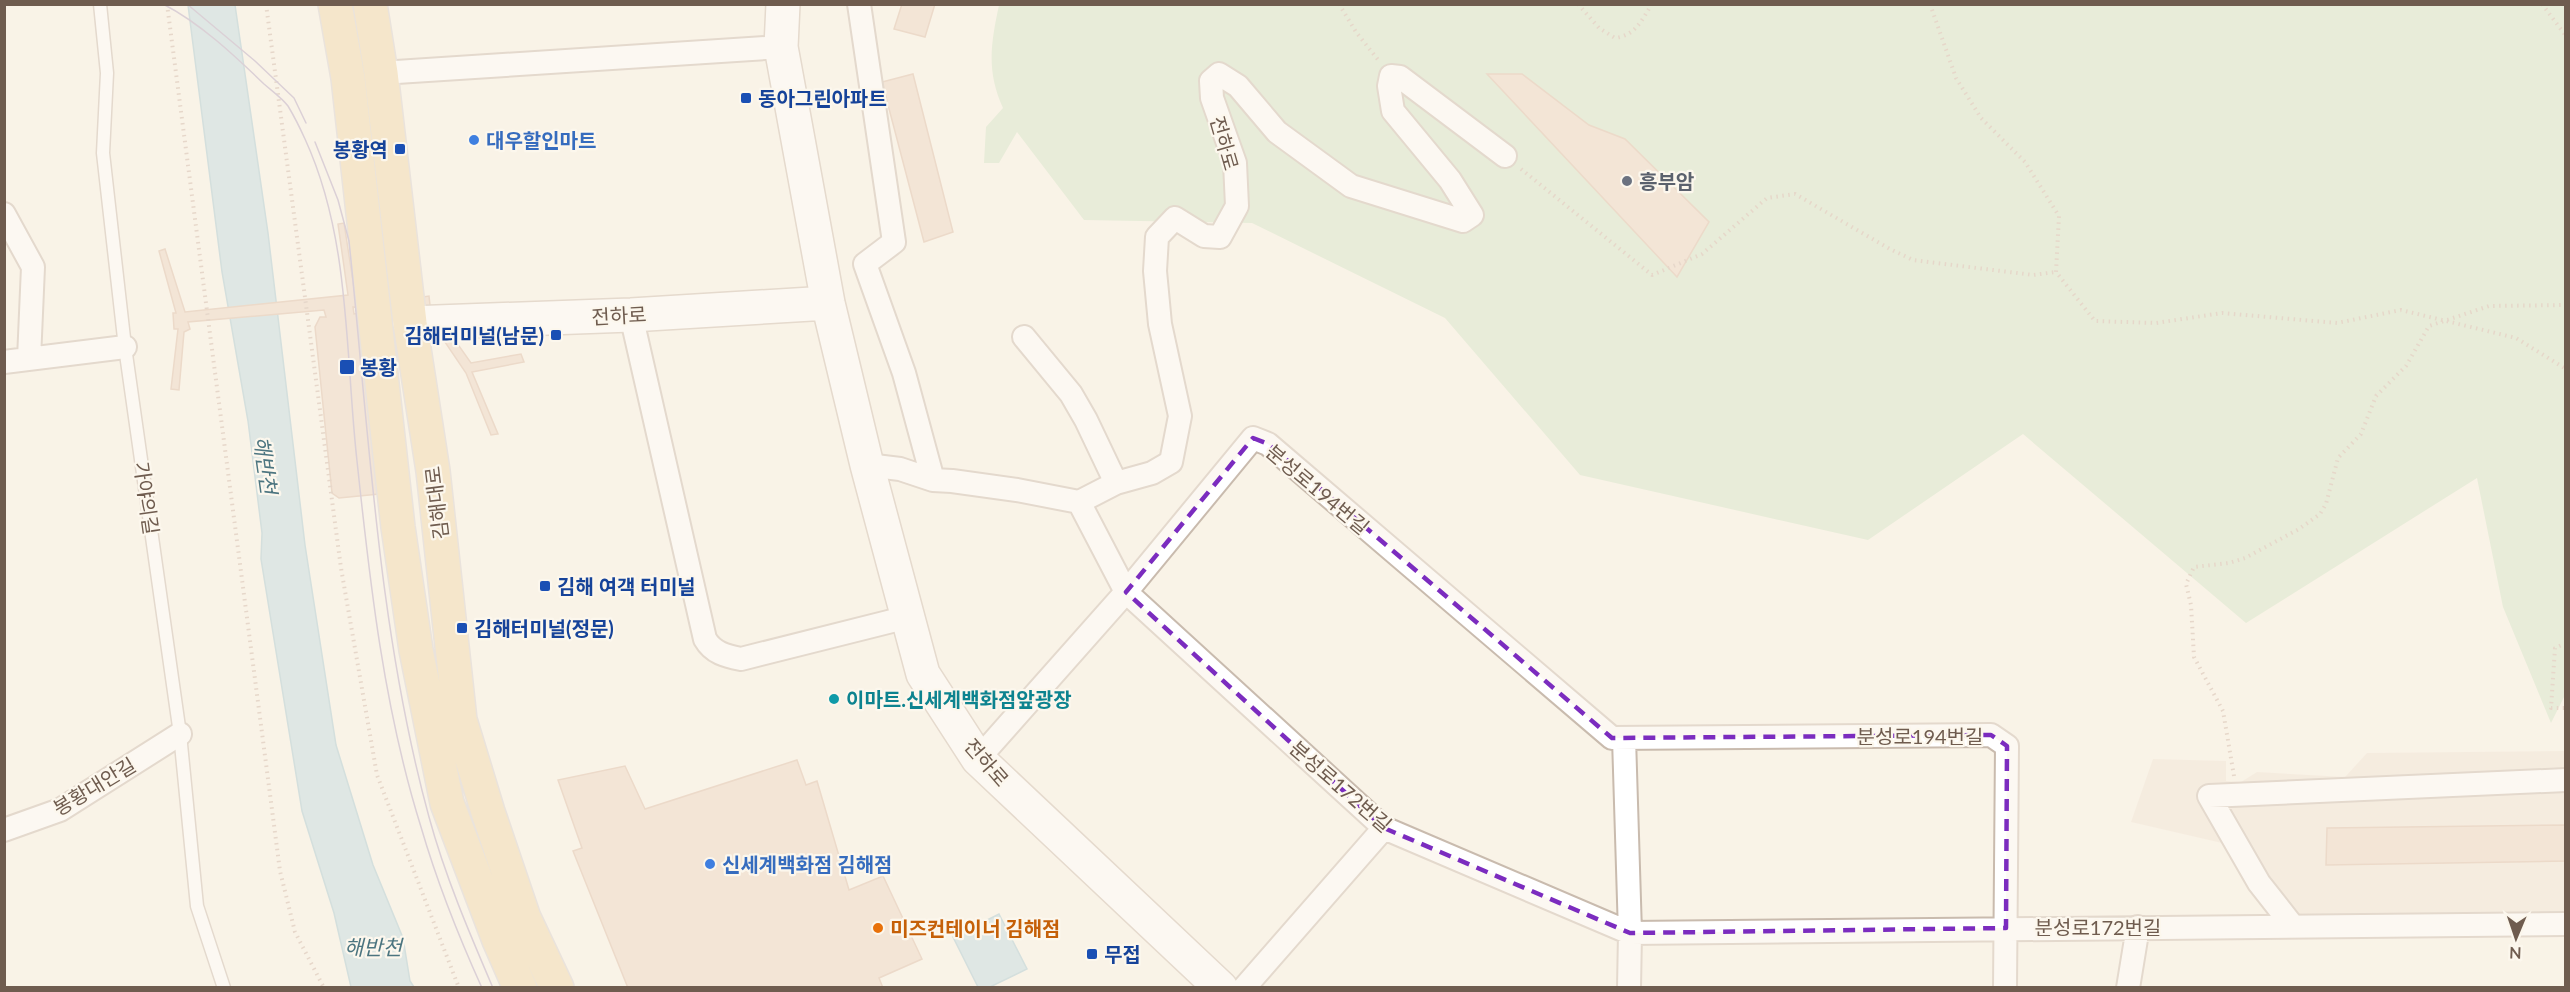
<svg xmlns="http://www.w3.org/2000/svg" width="2570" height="992" viewBox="0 0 2570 992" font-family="Lato,'Noto Sans KR',sans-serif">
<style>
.residential{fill:#f0e5d6}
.green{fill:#d2e5c7}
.water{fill:#bedae0;stroke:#a6c8d0;stroke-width:1.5}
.building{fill:#ebd4c2;stroke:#dbbca5;stroke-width:1.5}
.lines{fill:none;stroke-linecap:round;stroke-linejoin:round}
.lane-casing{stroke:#c9bbae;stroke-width:15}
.street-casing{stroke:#c9bbae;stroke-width:26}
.secondary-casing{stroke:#ccbcad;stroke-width:36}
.primary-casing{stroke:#d7d1ce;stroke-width:36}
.path{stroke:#cfb7a6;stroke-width:4;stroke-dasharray:1.5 4.5;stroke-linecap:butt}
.lane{stroke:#fff;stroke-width:12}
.street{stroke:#fff;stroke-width:22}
.secondary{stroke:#fff;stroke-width:33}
.primary{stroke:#efd7a8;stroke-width:33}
.tram{stroke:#b6a7c1;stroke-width:1.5}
.marked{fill:none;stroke:#7b2cbf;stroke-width:4.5;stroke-dasharray:12 8;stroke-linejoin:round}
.transit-dot{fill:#1a4fb4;stroke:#fcf7ed;stroke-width:2}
.shop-dot{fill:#3f7fe0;stroke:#fcf7ed;stroke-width:2}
.worship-dot{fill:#6b7280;stroke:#fcf7ed;stroke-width:2}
.culture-dot{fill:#0f9aa8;stroke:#fcf7ed;stroke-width:2}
.food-dot{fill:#e8710a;stroke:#fcf7ed;stroke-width:2}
.labels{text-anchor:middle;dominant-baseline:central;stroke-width:4.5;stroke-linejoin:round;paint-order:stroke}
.transit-label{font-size:20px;font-weight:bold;fill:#164399;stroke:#fcf7ed;text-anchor:start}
.shop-label{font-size:20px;font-weight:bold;fill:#366cbe;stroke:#fcf7ed;text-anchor:start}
.street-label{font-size:20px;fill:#6f5c4f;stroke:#fcf7ed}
.worship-label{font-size:20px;font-weight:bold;fill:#5b616d;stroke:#fcf7ed;text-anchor:start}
.culture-label{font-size:20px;font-weight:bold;fill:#0d838f;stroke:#fcf7ed;text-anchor:start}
.food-label{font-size:20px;font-weight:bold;fill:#c56008;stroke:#fcf7ed;text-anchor:start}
.water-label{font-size:21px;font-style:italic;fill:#4c7580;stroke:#fcf7ed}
</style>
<rect width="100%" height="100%" fill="#f9f3e7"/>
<path class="residential" d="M2565 751V929L2281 932 2222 843 2131 822 2153 759 2226 761V781L2241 782 2257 772 2345 777 2367 753Z"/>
<path class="green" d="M999 5H2565V695L2551 723 2503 607 2477 478 2246 623 2023 434 1868 540 1580 475 1445 318 1252 223 1084 220 1017 132 999 163H984L986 127 1003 108C986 71 991 43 999 5Z"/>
<path class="water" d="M188 5H235L268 233 305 545 336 745 373 865 403 938 410 981 414 987H351L334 913 302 811 261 559 262 533 248 421 222 272Z
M999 914 1027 969 990 987H978L953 937Z"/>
<path class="building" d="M902 4H935L925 37 894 29Z
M913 74 953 232 924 242 882 82Z
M1487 74H1522L1589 125 1625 139 1709 222 1677 277Z
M412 216 421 271 415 273 423 297 429 296 430 305 471 363 521 354 524 362 472 372 498 434 491 435 466 373 422 308 353 307 354 314 370 312 389 493 339 498 332 493 315 327 320 317H326L324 310 188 322 190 329 184 332 179 390 171 389 178 329H174L173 313H176L159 251 165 249 185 312 348 295 338 224 344 223 355 294 414 296Z
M797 760 806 785 817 781 849 890 883 876 922 959 879 978 883 988H628L573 851 582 848 558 780 625 766 645 809Z
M2566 825V861L2326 865 2327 828Z"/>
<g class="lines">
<g class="lane-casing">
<path id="lane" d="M100 4 107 73 103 153 125 347 180 734 197 906 224 988"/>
</g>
<g class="street-casing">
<path id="street" d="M859 4 894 242 865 264 904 373 933 480
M381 73 781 47
M4 214 33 267 29 359
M631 315 705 639C713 653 726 656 741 659L908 617
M1024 337 1071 394 1086 420 1116 483
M4 362 125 347
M867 465 900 469 933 480 952 481 1017 490 1079 502 1116 483 1152 473 1171 462 1180 416 1160 324 1155 271 1157 237 1175 218 1204 236 1220 237 1237 206 1235 163 1212 98 1211 81 1219 74 1238 86 1277 132 1351 186 1463 221 1472 215 1450 180 1393 111 1389 86 1391 76 1400 77 1505 156
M1079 502 1126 592 1384 828 1630 933 2566 924
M1624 738 1630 933 1629 988
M978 759 1126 592 1253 438 1268 444 1612 738 1991 735 2007 746 2005 988
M4 830 60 810 180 734
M2292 925 2259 883 2209 796 2566 780
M1244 988 1384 828
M2128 988 2138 927"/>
</g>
<g class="secondary-casing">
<path id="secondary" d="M783 4 781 47 828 303 867 465 923 674 978 759 1221 988
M410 323 631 315 828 303"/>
</g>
<g class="primary-casing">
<path id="primary" d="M335 4 348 78 398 527 416 650 447 803 499 940 520 988
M370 4 381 73 410 323 433 471 460 720 488 812 524 918 557 988"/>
</g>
<path class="path" d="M167 4 280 871 295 932 324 988
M266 4 341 568 377 775 459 988
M1339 4 1356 32 1379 61
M1578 4 1599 28 1615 38C1636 35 1641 21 1652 4
M1930 4 1956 78 1981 118 2025 162 2059 216 2056 272 2095 321 2156 323 2222 313 2337 323 2401 310 2516 338 2566 369
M2542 4 2566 36
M1521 169 1652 275 1702 254 1767 198 1795 194 1890 249 1913 260 2033 275 2056 272
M2566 643 2555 648 2551 708H2566
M2234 776 2223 711 2194 657 2191 605 2186 584 2194 567 2229 563 2245 558 2299 529 2320 514 2326 504 2338 458 2361 434 2376 396 2406 366 2429 326 2489 306 2566 305"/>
<use href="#lane" class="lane"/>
<use href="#street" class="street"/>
<use href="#secondary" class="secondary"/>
<use href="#primary" class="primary"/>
<path class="tram" d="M163 4C200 23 234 55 264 84 272 91 282 98 288 106 294 116 300 128 305 139 351 239 345 354 357 461 370 584 384 709 421 827 437 882 458 935 482 988
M187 4 255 61 294 98 306 123
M315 142 338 200 349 241C369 433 378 631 429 817 445 876 469 932 493 988"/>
</g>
<path d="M0 0H2570V992H0ZM1253 438 1268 444 1612 738 1991 735 2007 746 2006 928 1630 933 1384 828 1126 592Z" fill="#f9f3e7" fill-opacity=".55" fill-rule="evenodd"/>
<path class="marked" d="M1253 438 1268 444 1612 738 1991 735 2007 746 2006 928 1630 933 1384 828 1126 592Z"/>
<g class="transit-dot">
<rect x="740" y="92" width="12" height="12" rx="3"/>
<rect x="394" y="143" width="12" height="12" rx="3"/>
<rect x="550" y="329" width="12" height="12" rx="3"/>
<rect x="339" y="359" width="16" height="16" rx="3"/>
<rect x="539" y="580" width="12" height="12" rx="3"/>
<rect x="456" y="622" width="12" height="12" rx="3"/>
<rect x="1086" y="948" width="12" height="12" rx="3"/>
</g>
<g class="shop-dot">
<circle cx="474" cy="140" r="6"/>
<circle cx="710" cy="864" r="6"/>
</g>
<circle class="worship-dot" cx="1627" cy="181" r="6"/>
<circle class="culture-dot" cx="834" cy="699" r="6"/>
<circle class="food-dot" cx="878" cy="928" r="6"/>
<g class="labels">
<g class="transit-label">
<text x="758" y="98">동아그린아파트</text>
<text x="388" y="149" text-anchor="end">봉황역</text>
<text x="544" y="335" text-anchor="end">김해터미널(남문)</text>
<text x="360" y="367">봉황</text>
<text x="557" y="586">김해 여객 터미널</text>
<text x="474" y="628">김해터미널(정문)</text>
<text x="1104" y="954">무접</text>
</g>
<g class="shop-label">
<text x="486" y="140">대우할인마트</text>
<text x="722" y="864">신세계백화점 김해점</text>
</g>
<g class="street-label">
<text transform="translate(1225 143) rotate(74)">전하로</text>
<text transform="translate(619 315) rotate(-3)">전하로</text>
<text transform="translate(1318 489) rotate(40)">분성로194번길</text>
<text transform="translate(147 498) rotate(82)">가야의길</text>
<text transform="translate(436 503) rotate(-97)">김해대로</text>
<text x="1920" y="736">분성로194번길</text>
<text transform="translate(987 762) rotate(49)">전하로</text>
<text transform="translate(94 786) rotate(-31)">봉황대안길</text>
<text transform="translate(1341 786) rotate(41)">분성로172번길</text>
<text x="2098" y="927">분성로172번길</text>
</g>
<g class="worship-label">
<text x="1639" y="181">흥부암</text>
</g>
<g class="culture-label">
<text x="846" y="699">이마트.신세계백화점앞광장</text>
</g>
<g class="food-label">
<text x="890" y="928">미즈컨테이너 김해점</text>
</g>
<g class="water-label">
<text transform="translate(266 465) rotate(82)">해반천</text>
<text x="373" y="946">해반천</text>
</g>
</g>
<rect width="2570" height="992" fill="none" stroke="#6f5c4f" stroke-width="12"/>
<g transform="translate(2516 938) rotate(182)" stroke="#fcf7ed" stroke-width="4.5" paint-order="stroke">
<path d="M0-4.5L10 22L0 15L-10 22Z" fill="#6f5c4f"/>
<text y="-9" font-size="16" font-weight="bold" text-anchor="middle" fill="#6f5c4f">N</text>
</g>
</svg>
